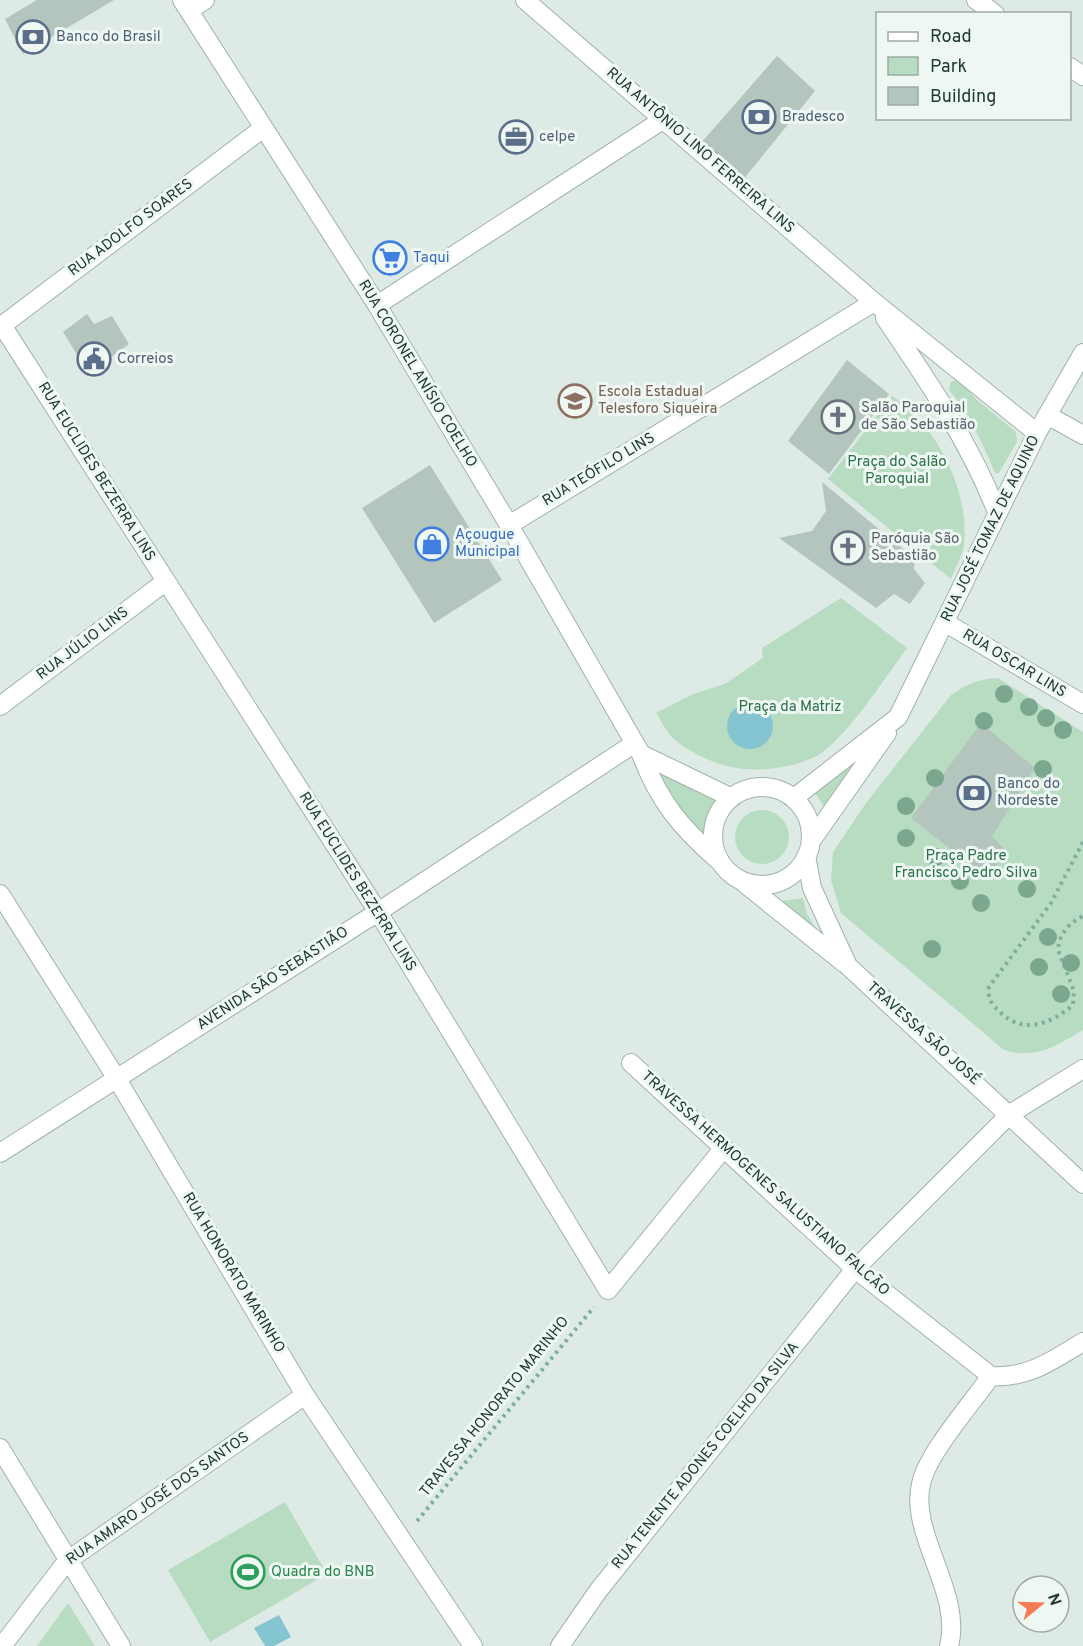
<svg xmlns="http://www.w3.org/2000/svg" width="1083" height="1646" viewBox="0 0 1083 1646" font-family="Overpass,sans-serif">
<style>
.green{fill:#b7dcc1}
.water{fill:#85c4d1}
.building{fill:#b4c5be}
.lines{fill:none;stroke-linecap:round;stroke-linejoin:round}
.minor-casing{stroke:#a1b2ac;stroke-width:20}
.path{stroke:#7eaea0;stroke-width:4;stroke-dasharray:3 4.5;stroke-linecap:butt}
.minor{stroke:#fff;stroke-width:18}
.tree{fill:#7aa78e}
.labels{text-anchor:middle;dominant-baseline:central;stroke-width:6;stroke-linejoin:round;paint-order:stroke}
.service-label{font-size:15px;fill:#4e5e75;stroke:#eff7f3;text-anchor:start}
.street-label{font-size:15px;fill:#203a33;stroke:#eff7f3}
.shop-label{font-size:15px;fill:#366cbe;stroke:#eff7f3;text-anchor:start}
.education-label{font-size:15px;fill:#785e54;stroke:#eff7f3;text-anchor:start}
.worship-label{font-size:15px;fill:#5b616d;stroke:#eff7f3;text-anchor:start}
.park-label{font-size:15px;fill:#297146;stroke:#eff7f3}
.leisure-label{font-size:15px;fill:#27864d;stroke:#eff7f3;text-anchor:start}
</style>
<rect width="100%" height="100%" fill="#deeae5"/>
<path class="green" d="M956 380 960 381 977 400 1016 432 1017 442 999 473H995C983 444 969 414 949 390L951 382Z
M892 396C936 424 970 491 964 544 963 555 955 568 951 579L828 479Z
M841 598 907 648C884 679 854 727 824 751 802 768 758 773 731 767 714 764 683 749 671 736 665 730 661 720 656 713L693 694 725 684 763 658 762 648Z
M998 678 1083 732V1030C1056 1046 1036 1060 1004 1050L841 913 831 880 833 852 866 803 951 695C967 684 979 679 998 678Z
M875 742 826 810 814 791Z
M652 767 722 798 711 818 705 837 697 836Z
M735 837a27 27 0 1 1 54 0a27 27 0 1 1-54 0Z
M803 898 807 914 817 930 781 901Z
M285 1502 327 1574 210 1642 168 1570Z
M68 1603 95 1646H37Z"/>
<path class="water" d="M727 726a23 23 0 1 1 46 0a23 23 0 1 1-46 0Z
M279 1615 291 1637 274 1646H265L254 1628Z"/>
<path class="building" d="M37 0H114L23 54 5 19Z
M777 56 815 91 743 180 701 143Z
M87 314 94 324 112 316 129 344 89 374 63 332Z
M847 360 889 394 829 474 788 441Z
M430 465 502 580 434 623 362 508Z
M822 482 915 559 914 569 925 583 910 604 894 594 876 608 779 538 812 531 826 511Z
M981 723 1035 768 992 836 1008 853 986 877 911 818Z"/>
<g class="lines">
<g class="minor-casing">
<path id="minor" d="M182 0 377 305 509 525 641 754C659 801 680 827 718 860
M525 0 874 302 1037 433
M976 0 995 14
M189 10 205 0
M1070 67 1083 76
M377 305 664 119
M885 318C928 381 969 441 997 512
M2 325 378 912 608 1290 723 1149
M0 327 262 129
M1047 415 1083 435
M509 525 874 302
M946 623 1083 704
M0 706 165 582
M641 754 730 797
M713 836a49 49 0 1 1 98 0a49 49 0 1 1-98 0Z
M794 798 898 717 1037 433 1083 353
M811 841 887 733
M806 856 812 888 848 966 1083 1184
M744 883 844 963
M0 894 117 1079 305 1395 473 1646
M631 1063 855 1269 991 1376C1027 1379 1053 1360 1083 1342
M0 1153 378 912 635 743
M0 1448 121 1646
M2 1646 67 1561 305 1395
M560 1646 598 1591 855 1269 1010 1114 1083 1069
M949 1646C963 1593 909 1534 921 1484 927 1454 972 1403 991 1376"/>
</g>
<path class="path" d="M1083 842 1051 903 989 987C987 998 992 1005 1000 1012 1023 1035 1051 1024 1073 1005L1074 991 1058 950C1059 934 1069 923 1083 916
M417 1521 594 1307"/>
<use href="#minor" class="minor"/>
</g>
<g class="tree">
<circle cx="1004" cy="694" r="9"/>
<circle cx="1029" cy="707" r="9"/>
<circle cx="1046" cy="718" r="9"/>
<circle cx="984" cy="721" r="9"/>
<circle cx="1063" cy="730" r="9"/>
<circle cx="1043" cy="769" r="9"/>
<circle cx="935" cy="778" r="9"/>
<circle cx="906" cy="806" r="9"/>
<circle cx="906" cy="838" r="9"/>
<circle cx="936" cy="857" r="9"/>
<circle cx="960" cy="881" r="9"/>
<circle cx="1027" cy="889" r="9"/>
<circle cx="981" cy="903" r="9"/>
<circle cx="1048" cy="937" r="9"/>
<circle cx="932" cy="949" r="9"/>
<circle cx="1071" cy="963" r="9"/>
<circle cx="1039" cy="967" r="9"/>
<circle cx="1061" cy="994" r="9"/>
</g>
<defs>
<g id="bank-ring" transform="scale(1.725)"><circle r="9.5" fill="#eff7f3" stroke="#5c6f8a" stroke-width="1.5"/><path d="M-6-4H6V4H-6ZM0-2.3a2.3 2.3 0 1 0 0 4.6a2.3 2.3 0 1 0 0-4.6Z" fill="#5c6f8a"/></g>
<g id="office-ring" transform="scale(1.725)"><circle r="9.5" fill="#eff7f3" stroke="#5c6f8a" stroke-width="1.5"/><path d="M-6-3h4V-5.5h4V-3h4V5H-6ZM-1-4.5V-3h2v-1.5ZM-6 0V1H6V0Z" fill="#5c6f8a"/></g>
<g id="supermarket-ring" transform="scale(1.725)"><circle r="9.5" fill="#eff7f3" stroke="#3f7fe0" stroke-width="1.5"/><path d="M-6-5.5h2.5l.6 2H6L4.5 2H-2.5L-4.4-4H-6ZM-1.5 3.2a1.3 1.3 0 1 0 .1 0ZM3 3.2a1.3 1.3 0 1 0 .1 0Z" fill="#3f7fe0"/></g>
<g id="civic-ring" transform="scale(1.725)"><circle r="9.5" fill="#eff7f3" stroke="#5c6f8a" stroke-width="1.5"/><path d="M-.6-6.5H3V-4.5H.6V-3L4-1V1h2V6H-6V1h2V-1L-.6-3ZM-1.2 2.5V6h2.4V2.5Z" fill="#5c6f8a"/></g>
<g id="school-ring" transform="scale(1.725)"><circle r="9.5" fill="#eff7f3" stroke="#8d6e63" stroke-width="1.5"/><path d="M0-5L7-2L0 1L-7-2ZM-4 1L0 2.5L4 1V4Q0 6-4 4Z" fill="#8d6e63"/></g>
<g id="church-ring" transform="scale(1.725)"><circle r="9.5" fill="#eff7f3" stroke="#6b7280" stroke-width="1.5"/><path d="M-1.2-6h2.4v3.5h3.3v2.4h-3.3V6h-2.4V-.1h-3.3v-2.4h3.3Z" fill="#6b7280"/></g>
<g id="shop-ring" transform="scale(1.725)"><circle r="9.5" fill="#eff7f3" stroke="#3f7fe0" stroke-width="1.5"/><path d="M-5-2.5h2.3a2.7 3.5 0 0 1 5.4 0H5L5.5 6h-11ZM-1.5-2.5h3a1.5 2.3 0 0 0-3 0Z" fill="#3f7fe0"/></g>
<g id="stadium-ring" transform="scale(1.725)"><circle r="9.5" fill="#eff7f3" stroke="#2e9e5b" stroke-width="1.5"/><path d="M0-5a6.5 5 0 1 0 0 10a6.5 5 0 1 0 0-10ZM-3.5-1.8h7v3.6h-7Z" fill="#2e9e5b"/></g>
</defs>
<g fill-rule="evenodd">
<use href="#bank-ring" x="33" y="37"/>
<use href="#bank-ring" x="759" y="117"/>
<use href="#office-ring" x="516" y="137"/>
<use href="#supermarket-ring" x="390" y="258"/>
<use href="#civic-ring" x="94" y="359"/>
<use href="#school-ring" x="575" y="401"/>
<use href="#church-ring" x="838" y="417"/>
<use href="#shop-ring" x="432" y="544"/>
<use href="#church-ring" x="848" y="548"/>
<use href="#bank-ring" x="974" y="793"/>
<use href="#stadium-ring" x="248" y="1572"/>
</g>
<g class="labels">
<g class="service-label">
<text x="56" y="37">Banco do Brasil</text>
<text x="782" y="117">Bradesco</text>
<text x="539" y="137">celpe</text>
<text x="117" y="359">Correios</text>
<text x="997" y="784">Banco do<tspan x="997" dy="17">Nordeste</tspan></text>
</g>
<g class="street-label">
<text transform="translate(700 151) rotate(41)">RUA ANTÔNIO LINO FERREIRA LINS</text>
<text transform="translate(131 228) rotate(-37)">RUA ADOLFO SOARES</text>
<text transform="translate(417 374) rotate(59)">RUA CORONEL ANÍSIO COELHO</text>
<text transform="translate(599 470) rotate(-31)">RUA TEÓFILO LINS</text>
<text transform="translate(96 472) rotate(58)">RUA EUCLIDES BEZERRA LINS</text>
<text transform="translate(991 529) rotate(-64)">RUA JOSÉ TOMAZ DE AQUINO</text>
<text transform="translate(83 644) rotate(-37)">RUA JÚLIO LINS</text>
<text transform="translate(1014 664) rotate(31)">RUA OSCAR LINS</text>
<text transform="translate(357 882) rotate(58)">RUA EUCLIDES BEZERRA LINS</text>
<text transform="translate(273 979) rotate(-33)">AVENIDA SÃO SEBASTIÃO</text>
<text transform="translate(923 1034) rotate(42)">TRAVESSA SÃO JOSÉ</text>
<text transform="translate(765 1184) rotate(42)">TRAVESSA HERMOGENES SALUSTIANO FALCÃO</text>
<text transform="translate(233 1273) rotate(59)">RUA HONORATO MARINHO</text>
<text transform="translate(495 1407) rotate(-51)">TRAVESSA HONORATO MARINHO</text>
<text transform="translate(706 1456) rotate(-51)">RUA TENENTE ADONES COELHO DA SILVA</text>
<text transform="translate(158 1499) rotate(-35)">RUA AMARO JOSÉ DOS SANTOS</text>
</g>
<g class="shop-label">
<text x="413" y="258">Taqui</text>
<text x="455" y="535">Açougue<tspan x="455" dy="17">Municipal</tspan></text>
</g>
<g class="education-label">
<text x="598" y="392">Escola Estadual<tspan x="598" dy="17">Telesforo Siqueira</tspan></text>
</g>
<g class="worship-label">
<text x="861" y="408">Salão Paroquial<tspan x="861" dy="17">de São Sebastião</tspan></text>
<text x="871" y="539">Paróquia São<tspan x="871" dy="17">Sebastião</tspan></text>
</g>
<g class="park-label">
<text x="897" y="462">Praça do Salão<tspan x="897" dy="17">Paroquial</tspan></text>
<text x="790" y="707">Praça da Matriz</text>
<text x="966" y="856">Praça Padre<tspan x="966" dy="17">Francisco Pedro Silva</tspan></text>
</g>
<g class="leisure-label">
<text x="271" y="1572">Quadra do BNB</text>
</g>
</g>
<rect x="876" y="12" width="195" height="108" fill="#eff7f3" stroke="#9caba6" stroke-width="1.5"/>
<rect x="888" y="32" width="30" height="9" fill="#ffffff" stroke="#9caba6" stroke-width="1.5"/>
<text x="930" y="42" font-size="18" fill="#203a33">Road</text>
<rect x="888" y="57" width="30" height="18" fill="#b7dcc1" stroke="#9caba6" stroke-width="1.5"/>
<text x="930" y="72" font-size="18" fill="#203a33">Park</text>
<rect x="888" y="87" width="30" height="18" fill="#b4c5be" stroke="#9caba6" stroke-width="1.5"/>
<text x="930" y="102" font-size="18" fill="#203a33">Building</text>
<g transform="translate(1041 1604) rotate(71)"><circle r="28" fill="#eff7f3" stroke="#9caba6" stroke-width="1.5"/>
<path d="M0-4.5L10 22L0 15L-10 22Z" fill="#f47c53"/>
<text y="-9" font-size="16" font-weight="bold" text-anchor="middle" fill="#203a33">N</text>
</g>
</svg>
